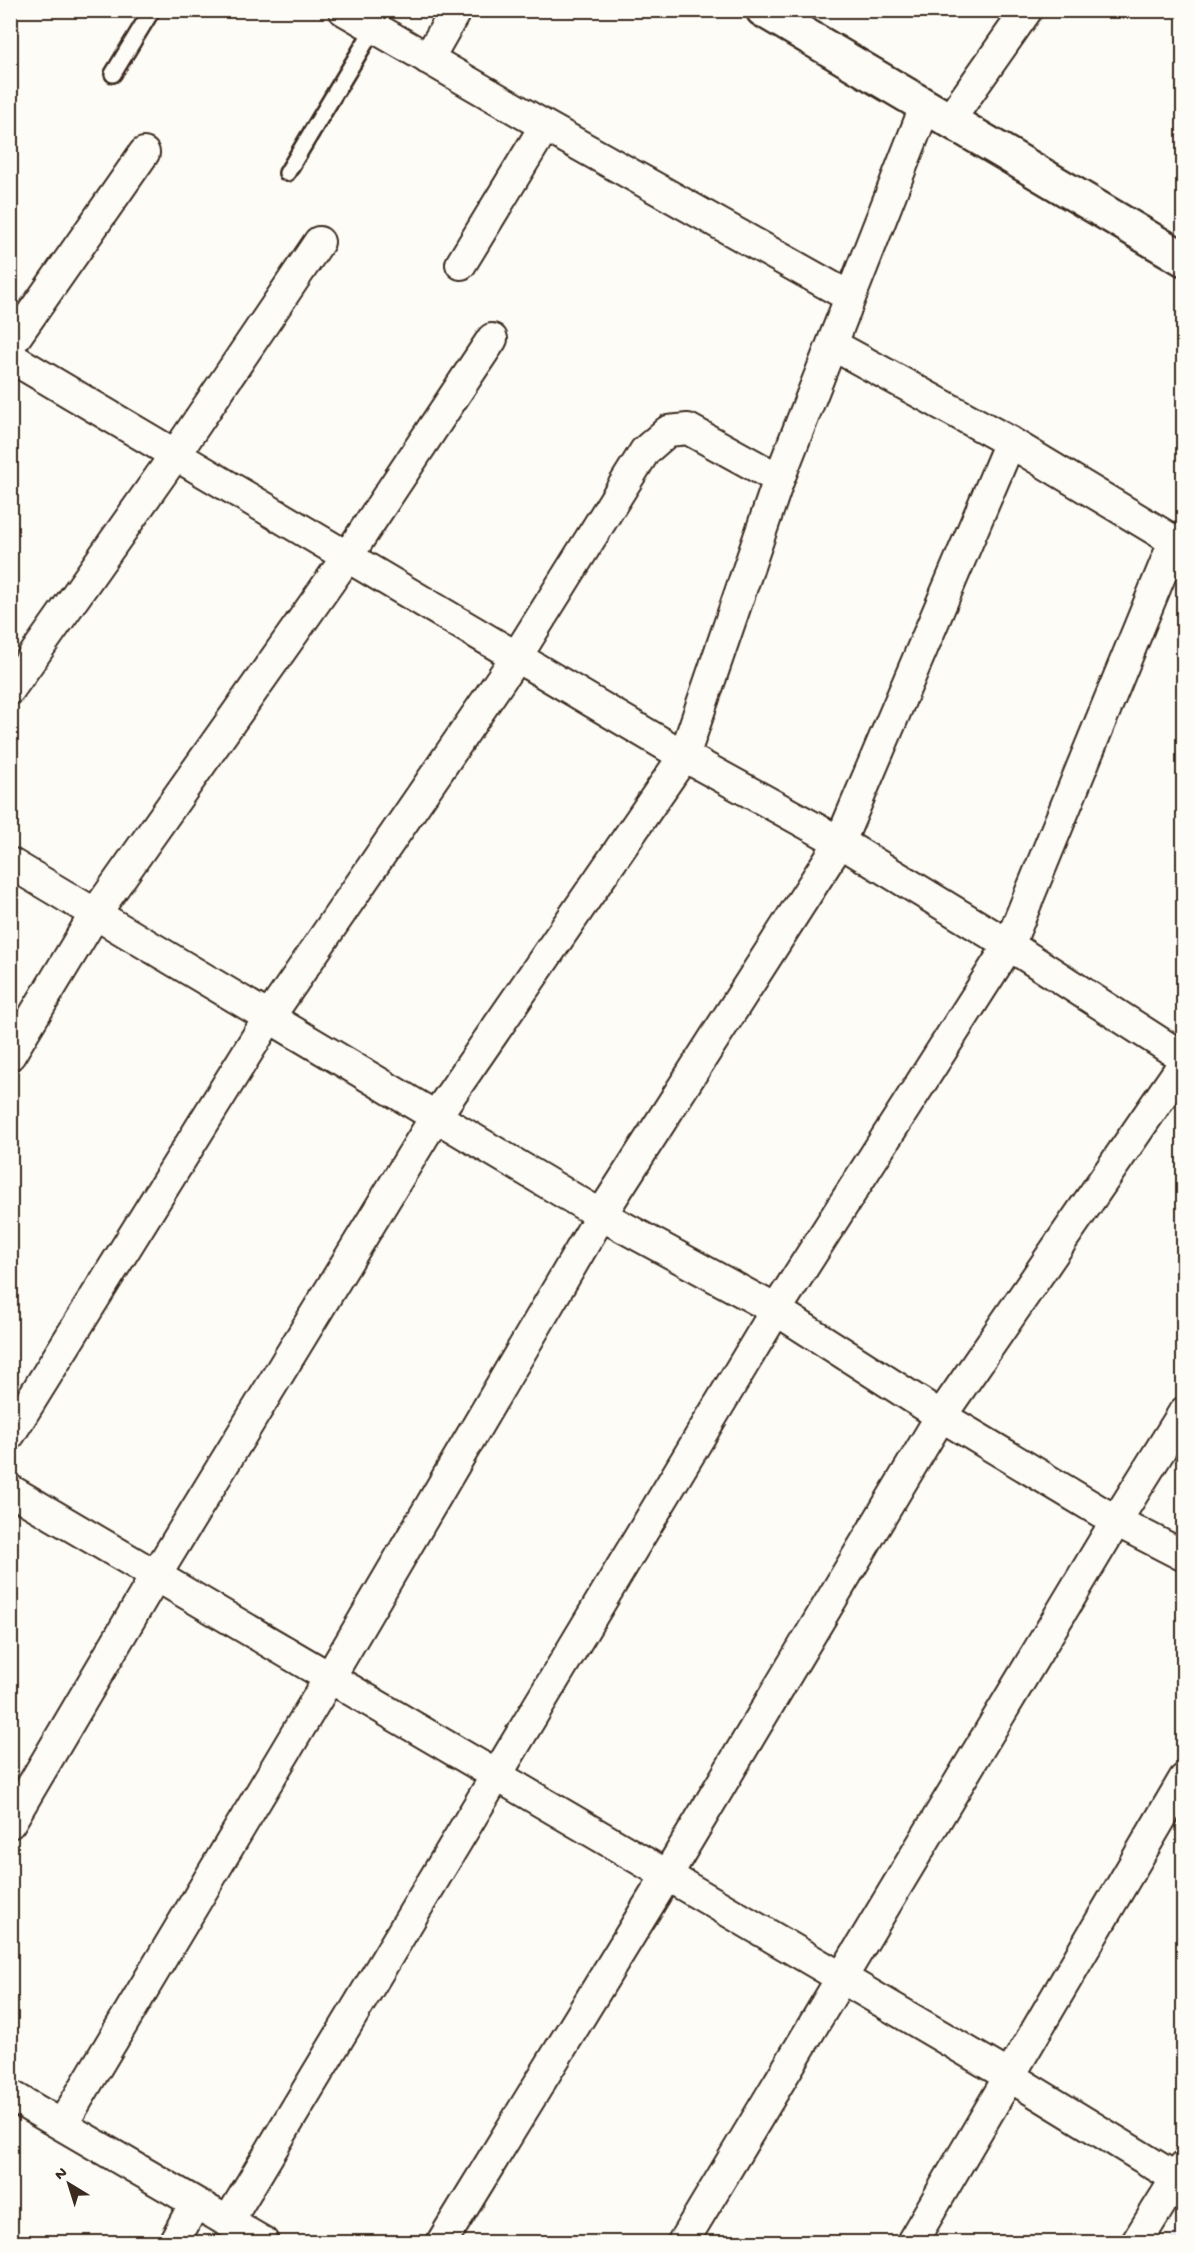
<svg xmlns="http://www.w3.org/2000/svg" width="1194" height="2253" viewBox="0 0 1194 2253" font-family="'Gochi Hand',sans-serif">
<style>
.built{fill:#eceef7}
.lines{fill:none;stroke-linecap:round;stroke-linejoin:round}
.lane-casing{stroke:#3b2a1e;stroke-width:20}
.street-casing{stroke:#3b2a1e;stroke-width:34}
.secondary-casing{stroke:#3b2a1e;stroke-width:38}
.lane{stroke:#fdfcf7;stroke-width:15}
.street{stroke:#fdfcf7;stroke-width:30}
.secondary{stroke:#fdfcf7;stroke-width:33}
</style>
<rect width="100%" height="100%" fill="#fdfcf7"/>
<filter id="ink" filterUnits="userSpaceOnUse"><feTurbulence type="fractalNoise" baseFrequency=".0167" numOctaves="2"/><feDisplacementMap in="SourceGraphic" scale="12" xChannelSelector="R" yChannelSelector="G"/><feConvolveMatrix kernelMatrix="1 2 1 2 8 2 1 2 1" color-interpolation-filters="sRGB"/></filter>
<g filter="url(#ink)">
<path class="built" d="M1183 2217V2242H1168Z"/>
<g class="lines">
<g class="lane-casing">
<path id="lane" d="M113 74 152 10
M287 173 374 28"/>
</g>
<g class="street-casing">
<path id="street" d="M344 10 545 126 850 297
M428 59 456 10
M949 121 1027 10
M461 264 545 126
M10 345 144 153
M833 345 1010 442 1184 547
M10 357 684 756 840 842 1009 945 1184 1058
M10 689 175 455 319 242
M10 863 601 1215 776 1310 941 1416 1116 1521 1184 1556
M10 1055 95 914 347 557 492 339
M10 1434 270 1016 517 656 645 451 668 431 688 429 779 479
M10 1490 1009 2076 1176 2178
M10 1823 156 1575 436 1116 684 756 779 479 925 107
M10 2095 263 2242
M62 2125 330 1677 601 1215 840 842 1010 442
M228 2222 776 1310 1009 945 1174 542
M174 2242 195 2203
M442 2242 667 1875 941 1416 1184 1063
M683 2242 1116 1521 1184 1412
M912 2242 1184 1779
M1137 2242 1184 2166"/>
</g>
<g class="secondary-casing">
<path id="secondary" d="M763 10 1184 259"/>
</g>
<use href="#lane" class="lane"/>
<use href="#street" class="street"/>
<use href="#secondary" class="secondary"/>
</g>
</g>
<rect width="1194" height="2253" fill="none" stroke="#fdfcf7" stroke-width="36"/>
<rect x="18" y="18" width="1158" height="2217" fill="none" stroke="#3b2a1e" stroke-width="2" filter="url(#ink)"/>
<g transform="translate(69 2184) rotate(322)" stroke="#fdfcf7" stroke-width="4.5" paint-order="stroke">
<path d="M0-4.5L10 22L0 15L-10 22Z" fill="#3b2a1e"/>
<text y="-9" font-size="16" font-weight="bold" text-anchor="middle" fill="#3b2a1e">N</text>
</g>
</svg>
